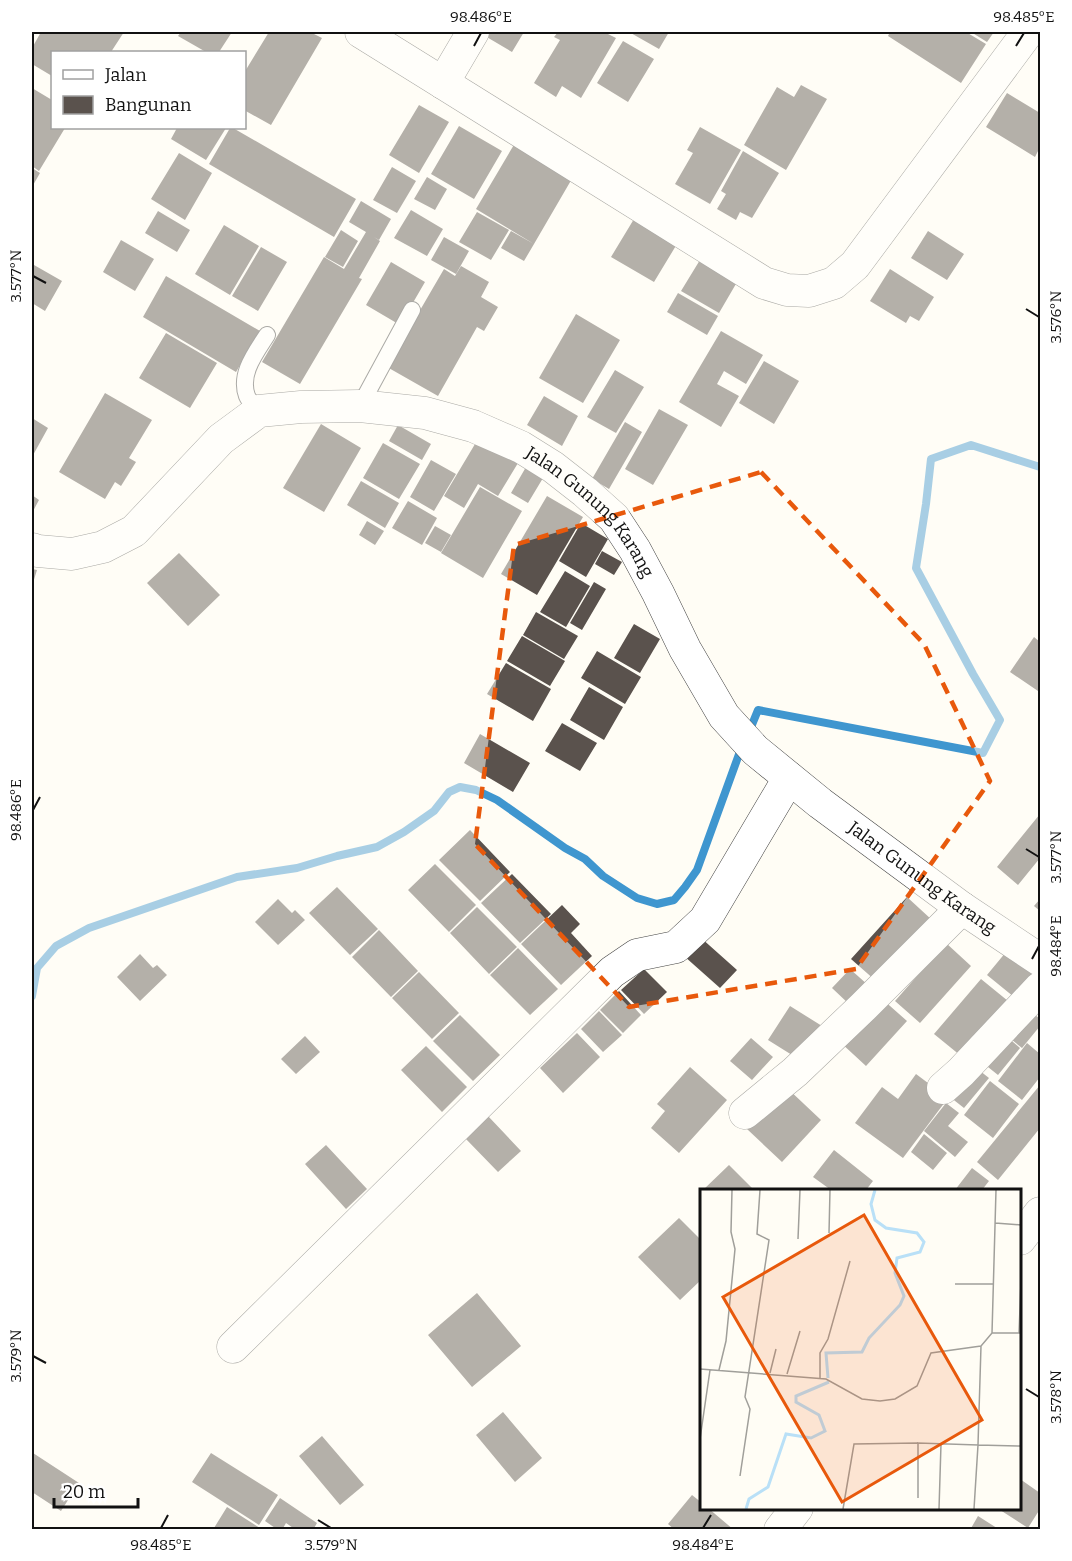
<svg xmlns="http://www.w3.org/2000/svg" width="1072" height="1561" viewBox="0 0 1072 1561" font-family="Bitter,serif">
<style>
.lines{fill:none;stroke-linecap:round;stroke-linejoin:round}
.stream{stroke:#3f96cf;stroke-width:8}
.building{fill:#5a524d}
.lane-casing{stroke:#444;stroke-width:18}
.street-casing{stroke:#444;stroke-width:33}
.lane{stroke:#fff;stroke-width:16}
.street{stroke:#fff;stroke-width:32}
.marked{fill:none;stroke:#e8590c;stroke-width:4.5;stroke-dasharray:12 8;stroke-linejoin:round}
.ticks{fill:none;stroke:#111;stroke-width:2}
.labels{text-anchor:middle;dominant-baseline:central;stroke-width:6;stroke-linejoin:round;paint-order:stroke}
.street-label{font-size:18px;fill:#111;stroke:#fff}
.inset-river{fill:none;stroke:#b9e0f7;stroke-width:3}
.inset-road{fill:none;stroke:#a09f9a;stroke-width:1.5}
.view{fill:#e8590c;fill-opacity:0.15;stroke:#e8590c;stroke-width:3}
.inset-edge{fill:none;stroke:#111;stroke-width:3}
.neatline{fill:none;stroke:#111;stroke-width:2}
.ticks-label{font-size:15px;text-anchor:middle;fill:#111}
</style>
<rect width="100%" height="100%" fill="#fffdf5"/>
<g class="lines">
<path class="stream" d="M749 732 758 710 983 753 1000 720 973 674 916 568 926 504 931 459 971 445 1040 467
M32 996 37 968 56 946 89 928 237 877 297 868 337 856 377 847 404 832 434 811 449 792 460 787 476 790 497 800 565 848 585 859 603 876 637 898 657 904 674 900 685 887 697 870 742 746"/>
</g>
<path class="building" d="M41 32H124L111 52H52V76L32 64V48Z
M181 32H232L219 52H206L178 36Z
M269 32H310L322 38 271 125 244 110V73Z
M487 32H524L512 52 485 36Z
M558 32H604L616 38 581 98 562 86 556 97 534 83 560 40 554 37Z
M629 32H669L659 49Z
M890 32H966L986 44 961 83 888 36Z
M971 32H994L987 42Z
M623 41 654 59 628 102 597 83Z
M801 85 827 99 786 170 744 145 777 87 794 97Z
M32 88 52 100V128H65L39 171 32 166Z
M1007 93 1040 113V147L1035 157 986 127Z
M419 105 449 122 419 173 389 155Z
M459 126 502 151 474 199 431 174Z
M700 127 741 150 710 204 675 184 693 153 687 150Z
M177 128H226L206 160 171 139Z
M230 128H233L356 199 334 237 209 164Z
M515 143 573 177 534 244 476 209Z
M743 151 779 173 752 218 740 212 736 220 717 209 726 194 721 191Z
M179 153 212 173 185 220 151 199Z
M392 167 416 181 397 213 373 200Z
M32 168 40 173 32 187Z
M427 177 447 189 435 210 414 199Z
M361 201 391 219 379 240 374 237 380 241 359 278 362 279 300 384 262 362 324 257 344 269 366 232 349 222Z
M411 210 443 229 427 256 394 238Z
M158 211 190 230 177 252 145 233Z
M477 212 509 230 491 260 459 242Z
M637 214 680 239 654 282 611 257Z
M224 225 259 246 230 295 195 274Z
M341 230 358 241 343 267 325 257Z
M511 231 534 244 524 261 501 248Z
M928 231 964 254 947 280 911 258Z
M444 237 469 251 456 274 431 260Z
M121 240 154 259 135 291 103 272Z
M261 247 287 262 258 311 232 296Z
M703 255 740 277 719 313 681 291Z
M391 262 425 282 400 325 366 305Z
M34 265 62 281 45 311 32 303V269Z
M461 266 489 282 481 297 498 307 484 331 477 327 438 396 387 367 444 269 455 276Z
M890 269 934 297 919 321 910 316 906 323 870 301Z
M166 276 260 331 236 372 143 317Z
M678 293 718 316 707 335 667 312Z
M576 314 620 340 583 403 539 378Z
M721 331 763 355 746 384 724 371 717 384 739 396 721 427 679 402Z
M166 333 217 363 190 408 139 378Z
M764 361 799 381 774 424 739 403Z
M615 370 644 387 616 433 587 417Z
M105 393 152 420 129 458 136 462 121 486 115 482 105 499 59 472Z
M544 396 578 416 562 446 527 425Z
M659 409 688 425 653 485 625 469Z
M32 418 48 428 32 457Z
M625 422 642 432 609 489 592 479Z
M321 424 361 448 324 512 283 488Z
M398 425 431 444 422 460 389 441Z
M478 439 518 463 498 496 478 484 464 508 444 496Z
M383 443 420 464 399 499 363 478Z
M431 460 456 474 434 511 410 497Z
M526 467 543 478 528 503 511 493Z
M361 481 399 503 385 528 347 505Z
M480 487 522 511 483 578 441 553Z
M32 495 39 500 32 513Z
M547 496 583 517 537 595 501 574Z
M408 501 437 518 422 545 392 528Z
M367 521 384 531 375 545 359 535Z
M581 523 608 539 586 577 559 561Z
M435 526 451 535 441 552 425 543Z
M602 551 622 562 614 575 595 564Z
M179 553 220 595 188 626 147 583Z
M32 569 37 570 32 586Z
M565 571 590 586 566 627 540 612Z
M594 582 606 589 582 630 570 623Z
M536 612 578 636 564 659 523 635Z
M634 624 660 639 640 673 614 658Z
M522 636 565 661 550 686 507 661Z
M1034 637 1040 642V687L1038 691 1010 672Z
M597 651 641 677 625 704 581 678Z
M506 663 551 689 533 721 487 694Z
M589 687 623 707 604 740 570 720Z
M562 723 597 743 580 771 545 751Z
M480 734 530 763 513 792 464 763Z
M1040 814V858L1018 885 997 867Z
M470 830 510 872 480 901 439 860Z
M435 864 476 905 449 932 408 890Z
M512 874 551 914 520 943 481 903Z
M337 887 378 929 350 955 309 913Z
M907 897 932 920 876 981 851 959Z
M278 899 292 913 295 910 305 920 278 945 255 922Z
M1040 899V911L1034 906Z
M562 905 580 924 571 933 592 956 561 985 521 944Z
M477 907 517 947 489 974 450 933Z
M379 930 418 971 391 997 352 957Z
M700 937 737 970 720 988 684 956Z
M946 943 971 966 920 1023 895 1001Z
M518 948 558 989 530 1015 490 975Z
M1006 952 1039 980 1020 1002 987 975Z
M140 954 153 968 157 965 167 975 140 1001 117 977Z
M644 969 667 992 644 1014 621 990Z
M850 969 868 985 850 1005 832 988Z
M419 972 459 1013 432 1039 392 998Z
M981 979 1008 1001 961 1056 934 1034Z
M619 991 641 1015 623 1033 600 1010Z
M881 998 907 1021 866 1066 840 1042Z
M790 1006 822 1026 800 1060 768 1040Z
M1028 1009 1040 1019V1026L1022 1048 1006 1035Z
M599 1011 622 1035 603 1052 581 1029Z
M460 1015 500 1055 473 1081 433 1041Z
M577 1033 600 1057 563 1093 540 1068Z
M305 1036 320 1052 296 1074 281 1059Z
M1006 1036 1020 1048 998 1075 983 1063Z
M751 1038 773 1057 752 1080 730 1061Z
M1027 1043 1040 1054V1077L1022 1100 998 1081Z
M426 1046 467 1087 442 1112 401 1070Z
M690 1067 727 1100 679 1153 651 1128 665 1111 657 1104Z
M975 1067 989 1078 964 1108 950 1097Z
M916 1074 948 1098 903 1158 855 1123 882 1087 898 1099Z
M990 1081 1019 1104 993 1138 964 1115Z
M1040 1085V1128L998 1180 977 1162Z
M786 1087 821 1120 782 1162 747 1129Z
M946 1103 959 1113 948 1126 968 1142 955 1157 924 1131Z
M488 1116 521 1151 498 1172 465 1138Z
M924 1134 947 1153 933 1170 911 1152Z
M326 1145 367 1189 346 1209 305 1164Z
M834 1150 873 1181 866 1190H831L813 1177Z
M729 1165 754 1190H703Z
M972 1168 989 1181 982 1190H955Z
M679 1218 702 1241V1279L680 1300 638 1257Z
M477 1293 521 1346 472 1387 428 1335Z
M503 1412 542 1458 515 1482 476 1435Z
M322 1436 364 1485 340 1505 299 1456Z
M33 1453 79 1483 61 1511 32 1492V1455Z
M211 1453 278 1495 259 1525 192 1482Z
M1020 1479 1040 1493V1509L1028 1528 997 1508H1020Z
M692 1495 702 1503V1508H708L734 1530H675L668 1524Z
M280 1498 317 1523 313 1530H296L286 1523 282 1530H278L265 1521Z
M227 1507 263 1530H215L214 1528Z
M978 1516 1000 1530H970Z"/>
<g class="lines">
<g class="lane-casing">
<path id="lane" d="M360 406 412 310
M259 411C255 406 249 401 247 396 239 374 255 354 267 335"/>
</g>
<g class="street-casing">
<g id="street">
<path d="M361 32 443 83 473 32"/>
<path d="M443 83 764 283 787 290 809 291 834 283 855 265 1028 32"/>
<path id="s1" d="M32 549 38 551 72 554 103 547 134 531 221 439 259 411 301 407 360 406 425 413 473 426 521 447 553 467 585 492 614 518 635 550 658 593 685 649 724 716 755 750 820 803 962 908 1040 960"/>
<path d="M943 1088 961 1072 1040 988"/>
<path d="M745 1113 795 1072 863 1007 962 908"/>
<path d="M1020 1239 1040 1213"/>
<path d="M233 1347 612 972 637 955 676 947 705 920 789 778"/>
<path d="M780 1530 797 1508"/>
</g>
</g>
<use href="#lane" class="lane"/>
<use href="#street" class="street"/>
</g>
<path d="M0 0H1072V1561H0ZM761 472 924 644 990 781 856 969 629 1007 475 844 514 545Z" fill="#fffdf5" fill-opacity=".55" fill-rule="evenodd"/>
<path class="marked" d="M761 472 924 644 990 781 856 969 629 1007 475 844 514 545Z"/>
<path class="ticks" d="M474 46 481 33M1016 46 1024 33M33 276 46 283M1026 309 1039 317M33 810 40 797M1026 849 1039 857M1032 959 1039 946M33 1356 46 1363M1026 1389 1039 1397M318 1520 331 1528M161 1528 168 1515M703 1528 711 1515"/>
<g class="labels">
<g class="street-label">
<text stroke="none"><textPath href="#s1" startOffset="646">Jalan Gunung Karang</textPath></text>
<text stroke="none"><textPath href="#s1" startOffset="1150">Jalan Gunung Karang</textPath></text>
</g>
</g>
<g transform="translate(700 1189)">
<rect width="321" height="321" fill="#fffdf5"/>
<path class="inset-river" d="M128 189 126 164 162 163 169 149 200 116 204 107 195 84 197 69 220 63 224 53 217 44 186 39 175 31 171 15 175 1M46 320 49 310 68 298 86 245 111 249 125 242 119 226 96 213V207L129 193"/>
<path class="inset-road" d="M295 34 321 36M129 44 130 1M98 50 100 1M255 95H294M292 144 296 1M319 144 321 93M0 180 126 190 162 210 180 212 195 210 217 197 231 164 281 157M19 181 26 152 35 60 31 43 32 1M70 184 76 160M87 185 100 142M120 189V164L128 150 150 72M0 250 10 181M40 287 50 220 45 208 69 51 57 45 60 1M218 309V254L278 256 281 157 292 144H321M143 320 154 255 218 254M239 320 241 255M274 320 278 256 321 257"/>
<path class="view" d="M164 26 282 231 142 313 23 108Z"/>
<rect width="321" height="321" class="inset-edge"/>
</g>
<rect width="1072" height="1561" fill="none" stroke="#ffffff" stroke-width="66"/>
<rect x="51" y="51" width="195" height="78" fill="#ffffff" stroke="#a0a0a0" stroke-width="1.5"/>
<rect x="63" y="70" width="30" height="9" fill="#ffffff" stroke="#a0a0a0" stroke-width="1.5"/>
<text x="105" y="81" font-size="18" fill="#111111">Jalan</text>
<rect x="63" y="96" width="30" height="18" fill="#5a524d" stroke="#a0a0a0" stroke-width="1.5"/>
<text x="105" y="111" font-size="18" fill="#111111">Bangunan</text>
<path d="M54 1498v9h84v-9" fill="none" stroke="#111111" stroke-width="3"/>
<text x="63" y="1498" font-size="18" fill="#111111" stroke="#ffffff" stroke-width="4.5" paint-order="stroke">20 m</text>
<rect x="33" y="33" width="1006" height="1495" class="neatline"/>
<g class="ticks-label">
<text x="481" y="22">98.486°E</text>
<text x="1024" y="22">98.485°E</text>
<text transform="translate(16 276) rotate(-90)" y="5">3.577°N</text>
<text transform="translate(1056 317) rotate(-90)" y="5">3.576°N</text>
<text transform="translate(16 810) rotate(-90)" y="5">98.486°E</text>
<text transform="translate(1056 857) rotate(-90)" y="5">3.577°N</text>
<text transform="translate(1056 946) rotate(-90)" y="5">98.484°E</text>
<text transform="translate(16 1356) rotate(-90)" y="5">3.579°N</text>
<text transform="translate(1056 1397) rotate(-90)" y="5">3.578°N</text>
<text x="161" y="1550">98.485°E</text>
<text x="331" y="1550">3.579°N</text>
<text x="703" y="1550">98.484°E</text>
</g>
</svg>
